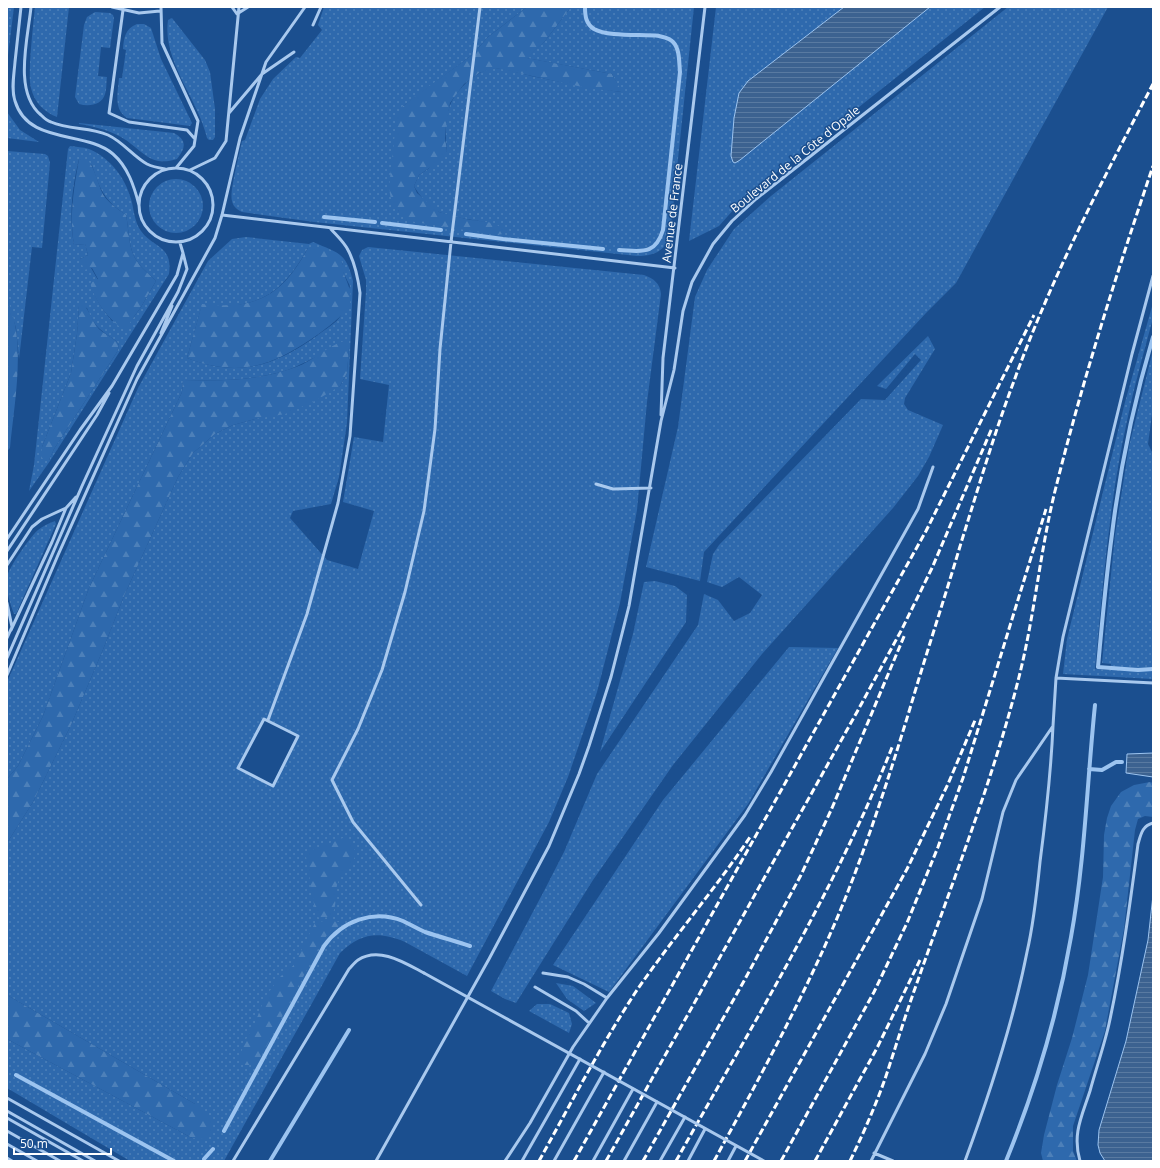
<svg xmlns="http://www.w3.org/2000/svg" width="1160" height="1168" viewBox="0 0 1160 1168" font-family="'Open Sans',sans-serif">
<style>
.grass{fill:url(#grass-dots);fill-rule:evenodd}
.forest{fill:url(#forest-firs)}
.water{fill:url(#water-rules);stroke:#9cc4f0}
.lines{fill:none;stroke-linecap:round;stroke-linejoin:round}
.stream{stroke:#9cc4f0;stroke-width:4}
.service{stroke:#a9c9ee;stroke-width:3}
.rail{stroke:#fff;stroke-width:3;stroke-dasharray:7 3;stroke-linecap:butt}
.service-bridge{stroke:#a9c9ee;stroke-width:3}
.labels{text-anchor:middle;dominant-baseline:central;stroke-width:3;stroke-linejoin:round;paint-order:stroke}
.street-label{font-size:12px;fill:#fff;stroke:#1b4f8f}
</style>
<defs>
<pattern id="grass-dots" width="8" height="8" patternUnits="userSpaceOnUse"><rect width="8" height="8" fill="#2e69ad"/><path d="M2 2h.1M6 6h.1" fill="none" stroke="#4d80b9" stroke-width="1.8" stroke-linecap="round"/></pattern>
<pattern id="forest-firs" width="22" height="20" patternUnits="userSpaceOnUse"><rect width="22" height="20" fill="#2e69ad"/><path d="M5 1l3.5 6h-7zM16 11l3.5 6h-7z" fill="#4d80b9"/></pattern>
<pattern id="water-rules" width="6" height="5" patternUnits="userSpaceOnUse"><rect width="6" height="5" fill="#3c6290"/><path d="M0 2.5h6" fill="none" stroke="#597aa1"/></pattern>
</defs>
<rect width="100%" height="100%" fill="#1b4f8f"/>
<path class="grass" d="M7 7H14L7 63Z
M35 7H69L57 117C44 112 34 102 31 88 29 80 30 71 30 63 31 44 33 26 35 7Z
M324 7H527L488 37 472 55 402 107 398 211 494 223C479 221 454 218 439 212 431 209 418 194 414 186L419 175 428 169 447 151C445 137 445 115 451 103 459 87 477 70 495 68 503 68 522 74 531 76 561 82 591 88 621 92L612 74 526 58 545 41 571 7H694L670 235C665 252 653 256 637 256L314 222 242 212C238 210 233 207 232 201 229 193 240 152 242 141L245 140 260 99 273 79 296 57 300 58 322 30 318 25Z
M716 7H844L748 81 732 160 735 163 740 160 930 7H985L743 199 719 226 689 241Z
M1008 7H1108L956 283 926 313 704 552 700 581 646 567 678 427 695 297 707 270 734 229 771 196Z
M95 12 110 13 113 15 114 18 110 48 101 47 98 76 107 77C106 82 107 89 105 94 102 105 89 107 79 104L75 97 84 25 87 17Z
M172 18 205 60 210 72 215 109V137L213 140H209L207 138C198 99 162 61 168 20Z
M137 24H144L151 28 161 59 192 123 190 126 127 118C113 109 118 92 119 78H122L126 50 123 49C124 37 125 29 137 24Z
M7 112 20 130 39 142 7 138Z
M79 123 174 133C187 140 186 148 177 159 149 168 142 149 121 137 108 130 93 126 79 124Z
M70 146C76 147 83 147 89 149 110 158 125 177 131 199 134 209 134 221 141 231 153 248 173 245 169 274L50 461 29 491 34 465 68 149ZM79 159 92 165C100 190 104 200 126 215 129 229 128 245 135 258 140 267 149 274 156 281L141 307 133 318 112 321C102 309 94 297 91 283L98 280 91 268 80 259 88 255 85 244 74 245C69 216 72 187 79 159ZM79 306 87 308C90 316 94 324 101 330 107 336 115 338 119 345L117 352 54 449 49 460 42 447 71 373 77 334Z
M7 151 45 154 48 156 50 163 42 248 32 247 19 359 16 328 7 299Z
M149 206a27 27 0 1 1 54 0a27 27 0 1 1-54 0Z
M246 237 309 244 313 242C338 253 346 252 353 281L347 423 339 477 331 504 293 511 290 518 327 560 358 569 374 511 343 502 354 437 383 442 389 385 360 379 366 291V280L359 256 362 250 368 247 644 275C654 279 660 283 661 294L647 402 637 510 620 603 597 692 568 777 549 822 467 976 405 942C378 931 361 933 340 953L224 1161H130L7 1088V1039L192 1138 195 1104 7 995V843L33 802 71 725 102 652 124 596 178 477 193 453 215 434 233 425 255 419 340 386 347 373 349 348C337 351 325 353 314 358 301 364 291 370 277 373 245 381 216 381 183 380L182 392 89 588 43 716 18 766 7 779V682L138 388 208 261 232 239ZM308 248 343 264V272L350 286C347 295 345 306 341 315 337 323 325 329 318 335 275 366 239 378 187 358L202 305C256 310 281 296 308 248ZM264 719 298 736 273 786 239 768Z
M1153 303V318C1144 352 1134 387 1127 421 1109 502 1103 586 1095 669L1110 670 1111 664 1102 663 1115 535 1129 446 1153 350V407L1148 444 1153 454V679L1063 674 1067 639 1125 402Z
M928 336 935 349 905 398 904 404 908 410 943 425 929 457 918 476 893 508 762 654 673 765 593 880 516 1003 505 999 491 991 544 891 564 852 597 774 698 625 704 594 718 600 734 621 750 613 762 595 739 577 722 587 707 582 713 554 719 545 861 399 885 400 921 360 915 354 886 389 877 386Z
M55 521 56 524 16 614H14C10 603 5 588 7 577 9 567 30 537 38 530 43 526 49 523 55 521Z
M655 581 675 586 687 595 686 622 600 752 633 634 644 582Z
M789 647 838 648 748 804 609 992 553 965 663 800Z
M556 983 573 986 596 1003 584 1011 567 999Z
M537 1004H550L569 1013 572 1024 569 1033 529 1011Z"/>
<path class="forest" d="M527 7H571L545 41 527 58 612 74 622 92 587 88 496 68 479 73 464 84 450 103 446 126 445 138 447 151 444 158 419 175 414 186 417 193 439 212 470 220 494 223 503 229V234L496 235 409 221C397 210 391 205 389 188L397 114 402 107 417 95 472 55 488 37Z
M79 159C81 159 86 160 88 161 94 165 99 188 104 196 110 204 118 209 126 215 129 229 128 245 135 258 140 267 149 274 156 281L141 307 133 318 125 331C108 318 96 304 90 283L98 279 92 268 84 270 80 259 88 255 85 244 74 245C69 215 74 188 79 159Z
M308 248 324 249 338 254C339 257 342 261 343 265 343 268 343 271 344 274 347 282 353 294 350 303 347 313 328 327 320 333 275 365 241 379 187 358L202 304C256 310 282 296 308 248Z
M7 299C27 341 14 403 10 448L7 451Z
M83 304C90 311 92 321 99 329 105 335 114 337 119 345L117 352 54 449 49 460 43 459 41 456 42 447 71 373 77 334 79 306Z
M344 341 349 348 347 373 340 386 315 401 285 414 255 419 233 425 215 434 193 453 178 477 124 596 102 652 71 725 33 802 7 843V779L18 766 43 716 89 588 182 392 183 380C222 381 259 381 296 367 313 361 326 347 344 341Z
M1150 782 1153 783V817L1145 816 1138 819 1135 830 1124 929 1109 1009 1105 1031 1073 1126V1151L1077 1161H1043L1041 1153 1044 1135 1057 1085 1072 1038 1088 975 1103 877 1104 835 1107 818 1111 806 1121 792 1134 785Z
M343 838 347 839 357 853C352 865 341 872 337 885 335 895 337 908 331 917L320 918 316 916 306 856 309 851Z
M328 920 339 922 341 925 330 931 320 945 258 1062 254 1065H245L240 1060 243 1045 255 1023 265 997 281 976 294 965 315 923Z
M7 995 195 1104 207 1113 212 1119 211 1131 203 1139 192 1138 7 1039Z"/>
<path class="water" d="M844 7H930L740 160 735 163 733 162 731 156 734 118 739 93 748 81Z
M1153 753V777L1126 773 1127 754Z
M1153 895V1161H1105L1100 1153 1098 1145 1099 1130 1126 1041 1148 940Z"/>
<g class="lines">
<path class="stream" d="M585 7C585 16 586 24 594 29 608 37 642 34 659 36 663 37 670 38 673 42 680 49 679 63 680 72L663 230C655 256 641 251 619 250
M324 217 375 222
M382 223 441 230
M466 234 503 239 603 249
M1153 337C1134 401 1120 468 1112 534 1106 578 1102 622 1098 667L1138 670 1153 669
M1089 769 1102 770 1116 762H1122
M16 1075 174 1161
M224 1131 324 946C342 921 373 909 403 921 411 925 418 929 425 932 440 937 455 941 470 946
M204 1159 213 1149
M270 1161 349 1030
M1006 1161C1035 1090 1058 1013 1071 937 1085 860 1087 782 1095 705"/>
<path class="service" d="M21 7C19 25 17 44 15 62 14 75 11 89 15 101 28 145 85 130 113 154 128 167 134 186 139 205
M31 7C28 38 13 92 41 115 44 118 47 121 51 122 69 130 90 127 108 135 123 142 133 156 147 164 153 167 159 168 165 169
M112 7 139 13 160 11
M161 7 162 43 198 121 194 146 176 168
M232 7 237 14
M123 10 109 113 129 122 187 130 195 139
M237 14 248 7
M313 25 321 7
M229 113 262 74 294 52
M139 205a37 37 0 1 1 74 0a37 37 0 1 1-74 0Z
M190 170 215 158 226 141 239 7
M222 215 675 268
M161 333 172 306
M661 415 663 358 705 7
M596 484 613 489 651 488
M7 539 80 430 112 386 177 275 183 253 180 243
M7 551 97 415 109 393
M7 565 32 527 42 519 66 508 76 497
M7 603 12 627 7 638
M11 630 52 542 66 508
M7 658 82 486 137 366 178 292 187 269 183 253
M7 675 58 555 137 379 215 238 222 215 240 138 266 62 305 7
M1056 678 1153 683
M264 719 298 736 273 786 238 768Z
M268 720 307 614 338 503 350 436 360 293C358 278 355 263 348 250 344 242 336 235 330 228
M1053 726 1056 678 1063 637 1132 354 1153 276
M421 905 353 822 332 780 358 729 382 670 405 592 424 511 435 429 440 349 451 242 480 7
M535 987 576 1011 589 1023
M607 998 659 933 745 815 771 772 918 509 933 467
M7 1098 119 1161
M7 1111 95 1161
M7 1118 83 1161
M7 1131 60 1161
M7 1144 37 1161
M874 1153 893 1161
M7 1158 12 1161
M233 1161 349 969C352 966 355 962 358 960 379 946 405 963 424 973
M376 1161 489 959 549 846 579 774 589 746 611 677 629 606 661 421 674 370 683 311 687 298 692 282 713 244 732 221 756 199 1000 7
M505 1161 530 1123 573 1047 607 998 584 984 568 977 543 973
M522 1161 580 1059
M554 1161 604 1072
M593 1161 633 1089
M624 1161 657 1102
M660 1161 685 1117
M688 1161 705 1129
M728 1161 736 1146
M871 1161 925 1054 946 1004 982 899 1003 812 1016 780 1053 726C1051 771 1046 816 1040 862 1037 892 1034 922 1027 952 1013 1023 990 1093 965 1161
M1080 1161C1072 1134 1082 1116 1090 1091 1096 1069 1104 1046 1109 1024 1122 964 1130 904 1138 844 1141 834 1142 826 1153 823"/>
<path class="rail" d="M539 1161C570 1105 600 1047 635 993 671 940 714 891 750 837
M574 1161 926 531 1034 315
M606 1161 857 712 902 629 932 568 992 428
M643 1161 744 981 801 875 832 808 905 634
M676 1161C752 1025 835 891 893 745
M714 1161C761 1075 808 990 845 899 870 836 891 771 911 705 927 651 945 597 961 543 978 489 994 434 1014 381 1051 278 1102 181 1153 84
M745 1161 907 869 948 784 976 718
M781 1161 874 992 907 923 938 847 963 778 1046 509
M815 1161 877 1048 920 960
M850 1161C863 1134 875 1107 885 1079 896 1046 906 1013 918 980 953 880 993 780 1019 677 1035 614 1040 550 1056 487 1083 379 1117 272 1153 166"/>
<path class="service-bridge" d="M424 973 764 1161"/>
</g>
<g class="labels">
<g class="street-label">
<text transform="translate(795 159) rotate(-39)">Boulevard de la Côte d'Opale</text>
<text transform="translate(672 213) rotate(-83)">Avenue de France</text>
</g>
</g>
<rect width="1160" height="1168" fill="none" stroke="#ffffff" stroke-width="16"/>
<path d="M14 1148v6h97v-6" fill="none" stroke="#ffffff" stroke-width="2"/>
<text x="20" y="1148" font-size="12" fill="#ffffff" stroke="#1b4f8f" stroke-width="3" paint-order="stroke">50 m</text>
</svg>
